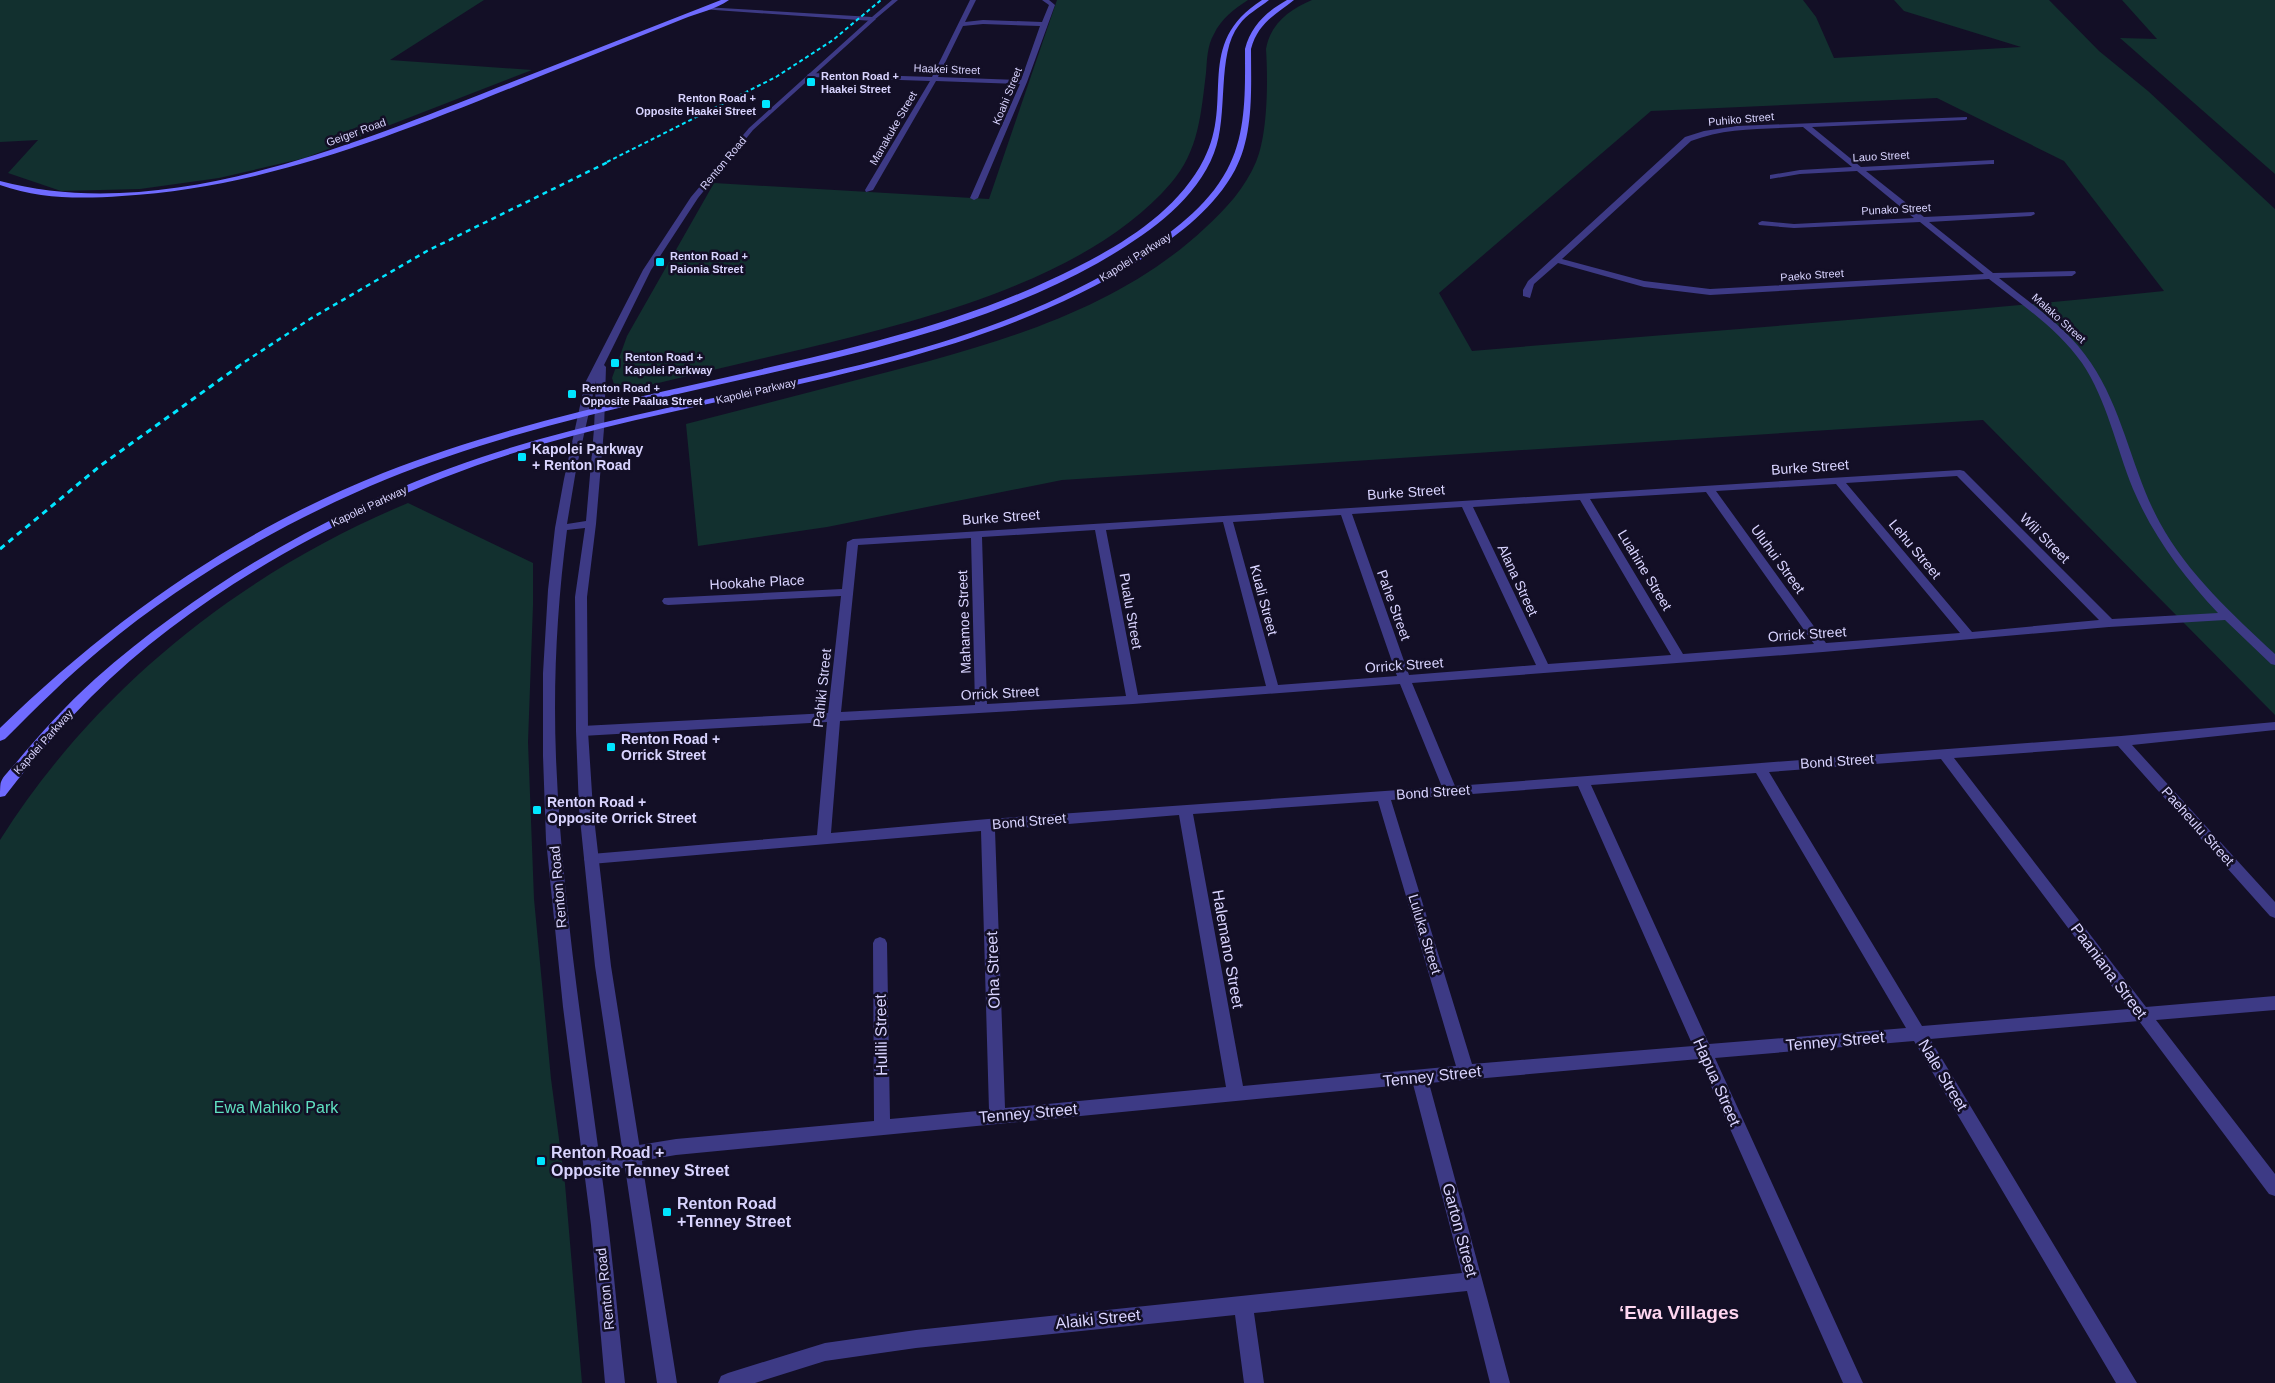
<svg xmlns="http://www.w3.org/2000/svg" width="2275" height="1383" viewBox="0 0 2275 1383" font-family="Helvetica,sans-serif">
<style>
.green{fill:#12302f;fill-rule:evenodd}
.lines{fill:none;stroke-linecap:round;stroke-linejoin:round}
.minor{fill:#3d3a85;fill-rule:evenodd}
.tertiary{fill:#3d3a85;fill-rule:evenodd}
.secondary{fill:#6f6bff;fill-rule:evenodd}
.rail-far2{stroke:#00e5ff;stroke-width:2;stroke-dasharray:4 3;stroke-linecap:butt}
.rail-far1{stroke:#00e5ff;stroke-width:2.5;stroke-dasharray:5 4.5;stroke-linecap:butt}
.rail{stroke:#00e5ff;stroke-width:3;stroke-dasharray:6 5;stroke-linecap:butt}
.poi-dot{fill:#00e5ff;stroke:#130f26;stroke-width:2}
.labels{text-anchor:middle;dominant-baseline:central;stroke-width:5;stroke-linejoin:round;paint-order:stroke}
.far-street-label{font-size:11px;fill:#d9d4ff;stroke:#130f26}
.far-poi-label{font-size:11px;font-weight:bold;fill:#d9d4ff;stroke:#130f26;text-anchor:start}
.poi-label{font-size:14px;font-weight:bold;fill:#d9d4ff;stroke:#130f26;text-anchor:start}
.street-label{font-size:14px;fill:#d9d4ff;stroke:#130f26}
.near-street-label{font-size:16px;fill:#d9d4ff;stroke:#130f26}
.near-park-label{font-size:16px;fill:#5fe0c0;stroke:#130f26}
.near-poi-label{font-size:16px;font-weight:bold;fill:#d9d4ff;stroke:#130f26;text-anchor:start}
.near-quarter-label{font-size:19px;font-weight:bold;fill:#ffd6f0;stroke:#130f26}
</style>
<rect width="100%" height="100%" fill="#130f26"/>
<path class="green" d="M0 0H484L390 60 532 70 305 158 219 178 140 189 61 191 8 173 38 140 0 142Z
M1057 0H1248C1234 9 1221 19 1214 34 1207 46 1207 60 1206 73 1201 113 1199 151 1171 183 1088 280 922 320 803 349 741 363 679 378 617 393L612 378 627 336 714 183 989 199Z
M1312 0H1803L1816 17 1834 58 2021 47 1904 11 1894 0H2049L2099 51 2148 91 2275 209V715L1983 420 1062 480 827 527 698 546 686 424C739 410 792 397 845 383 969 351 1108 319 1205 228 1226 209 1245 188 1256 162 1268 134 1268 80 1266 49 1270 24 1290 9 1312 0ZM1937 98 2064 161 2164 291C1934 315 1703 331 1472 351L1439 293 1651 111Z
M2122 0H2275V174L2120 38 2157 39Z
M408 503 533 563V605L528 742 534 899 551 1079 565 1184 582 1383H0V840C96 688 242 572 408 503Z"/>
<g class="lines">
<path class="minor" d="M892 0H898L873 21 701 9 704 7 872 17Z
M970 0H976L965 22 983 20 1042 22 1049 5 1042 0H1049L1055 5 1027 82 978 198 974 200 970 198 1020 84 936 81 873 190 866 192 865 190 930 81 810 77 807 75 810 73 932 77ZM983 24 1040 26 1021 80 938 77 963 26Z
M1967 117V119L1965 120 1812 127 1861 167 1994 160V164H1991L1866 171 1924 217 2034 212 2035 214 2031 216 1929 222 1993 273 2075 271 2076 273 2072 276 1999 278C2031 304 2068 328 2091 363 2124 412 2132 472 2160 523 2188 574 2233 615 2275 654V665L2271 664 2225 620 2109 627 1823 652 1412 683 1455 786 2121 736 2275 722V730L2132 745 2275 902V918L2270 916 2118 746 1954 758 2146 1007 2275 996V1010L2156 1020 2275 1174V1196L2269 1194 2139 1021 1930 1039 2137 1383H2116L1914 1041 1715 1058 1863 1383H1843L1699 1059 1429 1083 1510 1383H1490L1467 1291 1254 1313 1264 1383H1244L1235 1315 916 1348 825 1361 755 1383H718L721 1376 728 1373 825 1343 916 1330 1462 1273 1413 1084 676 1155 635 1162 593 1182 587 1180 584 1174 587 1168 633 1146 676 1139 874 1121 873 943 875 939 880 937 885 939 887 943 890 1119 989 1110 981 831 591 864 586 863 584 859 586 855 591 854 817 835 827 722 582 736 576 731 582 726 828 713 841 596 668 605 664 604 662 601 664 598 842 589 847 542 853 539 1960 470 1964 471 2112 619 2218 613C2183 576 2153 536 2133 489 2116 447 2107 400 2082 363 2058 329 2021 304 1989 279L1710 295 1644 287 1558 263 1534 284 1530 298 1523 296V290L1528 281 1685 137 1704 131 1737 126ZM1803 127 1852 167 1800 170 1770 175V179L1800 174 1857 171 1914 218 1794 224 1762 221 1758 223 1759 225 1794 228 1920 222 1984 274 1710 289 1644 281 1562 259 1691 141C1726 127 1766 129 1803 127ZM1957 476 2099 620 1972 632 1846 483ZM1836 484 1960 633 1826 643 1716 491ZM1706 492 1814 644 1683 654 1590 499ZM1580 500 1671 655 1548 664 1473 507ZM1462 507 1536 665 1409 675 1352 514ZM1341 515 1397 676 1278 685 1233 522ZM1223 522 1266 686 1138 695 1106 530ZM1095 530 1126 696 987 704 982 537ZM971 538 975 705 841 712 858 545ZM1400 684 1442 787 988 819 831 833 840 721 1133 704ZM1941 759 2129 1009 1922 1026 1769 772ZM1756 773 1906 1028 1709 1044 1591 785ZM1578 786 1693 1046 1472 1064 1391 800ZM1378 801 1456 1066 1243 1086 1193 814ZM1179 815 1226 1087 1005 1108 995 830Z"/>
<path class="tertiary" d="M871 18 876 19 753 130 698 198 651 270 604 365 606 367 604 429 596 524 587 597 588 731 593 809 611 966 677 1383H657L595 966 579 809 576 731 575 597 585 528 567 530C557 606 553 682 556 758 562 906 586 1052 605 1199 613 1260 618 1322 625 1383H605L591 1225 563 1007 546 840 543 756V673L548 590 555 528 564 479 585 383 643 270 691 197 749 128ZM596 381 594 429 586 521 567 524 576 470Z"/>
<path class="secondary" d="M721 0H729C716 9 698 13 683 19 650 32 616 46 583 59 434 118 284 187 122 196 80 199 40 199 0 185V181C157 223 339 150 484 93 563 62 642 31 721 0Z
M1262 0H1269C1259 8 1247 14 1239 25 1216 54 1229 115 1214 153 1195 203 1143 237 1098 263 967 336 814 362 669 396 574 418 478 442 387 479 284 522 186 578 101 649 67 677 36 708 5 739L0 741V728C112 619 237 531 383 473 471 438 564 415 656 393 798 360 946 334 1077 267 1125 243 1179 209 1204 159 1235 100 1193 44 1262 0Z
M1287 0H1294C1275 15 1258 23 1251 49 1251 89 1254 134 1235 170 1214 209 1176 237 1140 260 930 391 670 388 443 478 315 529 190 599 91 697 60 728 32 761 5 796L0 797C0 794 0 784 1 782 3 776 11 769 15 764 40 734 66 705 95 679 208 580 339 505 482 457 695 385 936 379 1131 259 1167 236 1206 209 1227 170 1247 134 1245 89 1245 49 1251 26 1266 12 1287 0Z"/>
<path class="rail-far2" d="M607 162 776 77 833 40 881 0"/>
<path class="rail-far1" d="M237 367 310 319 427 251 610 161"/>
<path class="rail" d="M0 549 100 466 239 366"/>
</g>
<g class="poi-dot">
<rect x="806" y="77" width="10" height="10" rx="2.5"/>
<rect x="761" y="99" width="10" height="10" rx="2.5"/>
<rect x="655" y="257" width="10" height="10" rx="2.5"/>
<rect x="610" y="358" width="10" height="10" rx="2.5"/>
<rect x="567" y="389" width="10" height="10" rx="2.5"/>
<rect x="517" y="452" width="10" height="10" rx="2.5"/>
<rect x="606" y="742" width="10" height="10" rx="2.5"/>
<rect x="532" y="805" width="10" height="10" rx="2.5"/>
<rect x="536" y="1156" width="10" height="10" rx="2.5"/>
<rect x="662" y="1207" width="10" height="10" rx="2.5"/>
</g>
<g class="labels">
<g class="far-street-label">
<text transform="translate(947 69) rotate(2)">Haakei Street</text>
<text transform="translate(1007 96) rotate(-68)">Koahi Street</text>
<text transform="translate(1741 119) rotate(-5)">Puhiko Street</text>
<text transform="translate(893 128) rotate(-60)">Manakuke Street</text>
<text transform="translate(356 132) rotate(-20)">Geiger Road</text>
<text transform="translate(1881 156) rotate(-3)">Lauo Street</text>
<text transform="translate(723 163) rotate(-50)">Renton Road</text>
<text transform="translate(1896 209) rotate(-3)">Punako Street</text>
<text transform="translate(1135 257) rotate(-32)">Kapolei Parkway</text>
<text transform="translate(1812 275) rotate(-4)">Paeko Street</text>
<text transform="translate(2059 318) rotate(42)">Malako Street</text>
<text transform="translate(756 391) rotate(-13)">Kapolei Parkway</text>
<text transform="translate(369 506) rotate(-25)">Kapolei Parkway</text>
<text transform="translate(43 742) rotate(-48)">Kapolei Parkway</text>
</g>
<g class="far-poi-label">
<text x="821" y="76">Renton Road +<tspan x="821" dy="13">Haakei Street</tspan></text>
<text x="756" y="98" text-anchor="end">Renton Road +<tspan x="756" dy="13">Opposite Haakei Street</tspan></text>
<text x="670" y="256">Renton Road +<tspan x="670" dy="13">Paionia Street</tspan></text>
<text x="625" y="357">Renton Road +<tspan x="625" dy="13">Kapolei Parkway</tspan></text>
<text x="582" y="388">Renton Road +<tspan x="582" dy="13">Opposite Paalua Street</tspan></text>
</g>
<g class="poi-label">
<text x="532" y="449">Kapolei Parkway<tspan x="532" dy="16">+ Renton Road</tspan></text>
<text x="621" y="739">Renton Road +<tspan x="621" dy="16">Orrick Street</tspan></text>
<text x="547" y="802">Renton Road +<tspan x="547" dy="16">Opposite Orrick Street</tspan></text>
</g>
<g class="street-label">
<text transform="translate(1810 467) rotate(-4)">Burke Street</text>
<text transform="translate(1406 492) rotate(-4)">Burke Street</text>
<text transform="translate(1001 517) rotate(-4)">Burke Street</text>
<text transform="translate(2045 538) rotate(45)">Wili Street</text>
<text transform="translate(1915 549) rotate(50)">Lehu Street</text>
<text transform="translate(1778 559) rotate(54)">Uluhui Street</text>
<text transform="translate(1645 570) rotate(59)">Luahine Street</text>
<text transform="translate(1518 580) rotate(65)">Alana Street</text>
<text transform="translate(757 582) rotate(-3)">Hookahe Place</text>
<text transform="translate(1264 600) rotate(75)">Kuali Street</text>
<text transform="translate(1394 605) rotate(70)">Pahe Street</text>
<text transform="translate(1131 611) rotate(80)">Pualu Street</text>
<text transform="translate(964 622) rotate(-92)">Mahamoe Street</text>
<text transform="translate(1807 634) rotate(-4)">Orrick Street</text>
<text transform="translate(1404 665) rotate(-4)">Orrick Street</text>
<text transform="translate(822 688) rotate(-84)">Pahiki Street</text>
<text transform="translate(1000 693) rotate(-3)">Orrick Street</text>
<text transform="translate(1837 761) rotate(-4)">Bond Street</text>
<text transform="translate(1433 792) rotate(-4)">Bond Street</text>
<text transform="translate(1029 821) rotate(-5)">Bond Street</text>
<text transform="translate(2198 826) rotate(48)">Paeheulu Street</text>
<text transform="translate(558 887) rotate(-95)">Renton Road</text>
<text transform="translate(1425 934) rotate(73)">Luluka Street</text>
<text transform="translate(605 1289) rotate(-96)">Renton Road</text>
</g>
<g class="near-street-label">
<text transform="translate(1228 949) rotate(80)">Halemano Street</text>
<text transform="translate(993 970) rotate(-92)">Oha Street</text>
<text transform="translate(2109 971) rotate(53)">Paaniana Street</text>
<text transform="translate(881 1035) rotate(-91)">Hulili Street</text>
<text transform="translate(1835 1041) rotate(-5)">Tenney Street</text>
<text transform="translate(1943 1075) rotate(59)">Nale Street</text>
<text transform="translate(1432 1076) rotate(-6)">Tenney Street</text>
<text transform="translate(1717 1082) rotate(66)">Hapua Street</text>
<text transform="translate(1028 1113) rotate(-5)">Tenney Street</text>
<text transform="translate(1460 1230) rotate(75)">Garton Street</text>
<text transform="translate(1098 1319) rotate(-6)">Alaiki Street</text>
</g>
<g class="near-park-label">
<text x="276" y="1107">Ewa Mahiko Park</text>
</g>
<g class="near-poi-label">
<text x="551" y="1152">Renton Road +<tspan x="551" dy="18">Opposite Tenney Street</tspan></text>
<text x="677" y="1203">Renton Road<tspan x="677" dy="18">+Tenney Street</tspan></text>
</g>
<g class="near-quarter-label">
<text x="1679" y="1312">‘Ewa Villages</text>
</g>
</g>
</svg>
